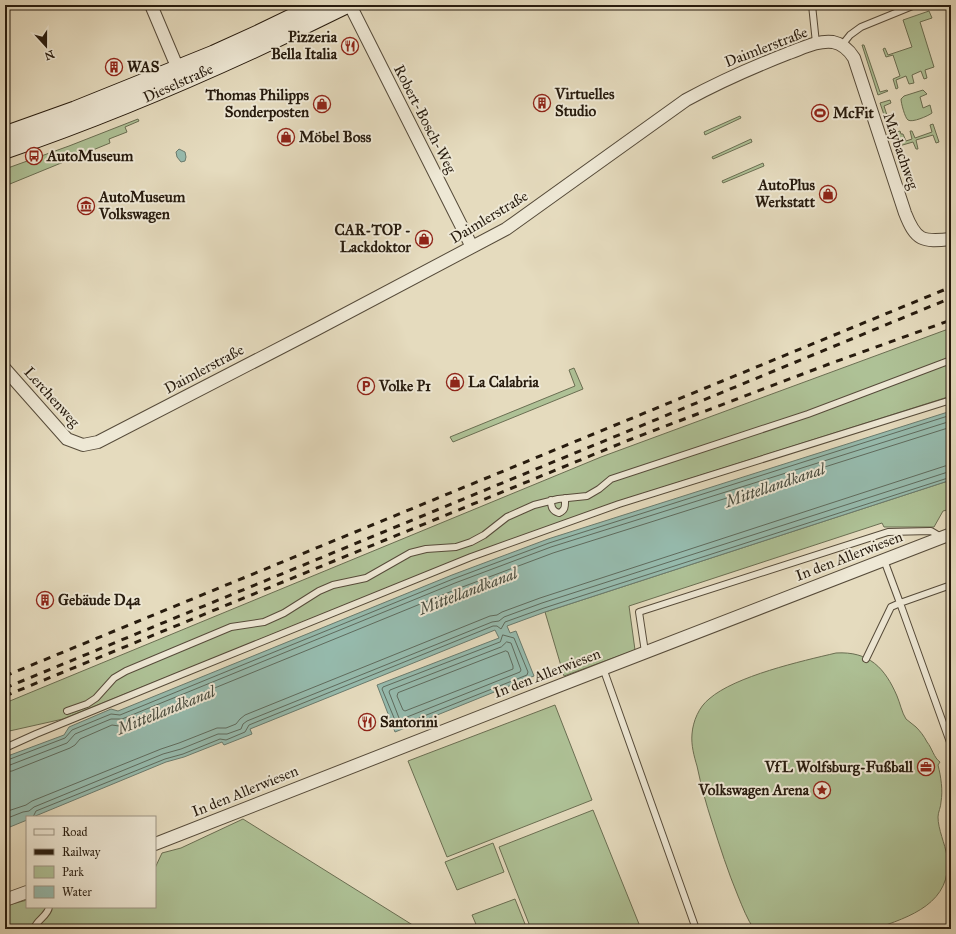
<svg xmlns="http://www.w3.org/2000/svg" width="956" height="934" viewBox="0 0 956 934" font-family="'IM FELL Great Primer',serif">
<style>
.green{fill:#aec196;stroke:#6a6e52}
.water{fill:#96bbae;stroke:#6a7b6e}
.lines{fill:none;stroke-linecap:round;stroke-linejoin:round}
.shore{stroke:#5e6b5e;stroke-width:1}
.service-casing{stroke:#564b3a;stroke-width:8}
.minor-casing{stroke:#564b3a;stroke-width:14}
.secondary-casing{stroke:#271b0e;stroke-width:19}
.service{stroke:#eee8d5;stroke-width:6}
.minor{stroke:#eee8d5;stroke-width:12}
.secondary{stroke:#eee8d5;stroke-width:17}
.rail{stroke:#271b0e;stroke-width:3;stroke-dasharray:7 7;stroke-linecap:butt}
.labels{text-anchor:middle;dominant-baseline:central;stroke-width:4;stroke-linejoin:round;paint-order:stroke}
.poi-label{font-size:15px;font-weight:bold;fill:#271b0e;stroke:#eee8d5;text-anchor:start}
.street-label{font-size:15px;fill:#271b0e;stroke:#eee8d5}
.water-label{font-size:16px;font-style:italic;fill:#484b3e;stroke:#eee8d5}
</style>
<rect width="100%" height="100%" fill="#e5dbbe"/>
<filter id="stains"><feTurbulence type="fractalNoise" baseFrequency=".005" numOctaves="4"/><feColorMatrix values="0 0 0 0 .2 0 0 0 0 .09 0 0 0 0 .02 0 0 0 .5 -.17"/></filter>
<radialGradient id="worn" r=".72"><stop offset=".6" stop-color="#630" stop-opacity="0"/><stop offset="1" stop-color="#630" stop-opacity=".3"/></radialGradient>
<path class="green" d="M929 11 932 18 920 22 934 67 925 70 927 78 924 79 921 71 912 75 914 83 909 84 906 76 896 80 898 88 896 89 893 79 900 76 893 55 886 57 883 49 885 48 888 55 912 47 903 20Z
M862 45H864L880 92 887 90 888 91 878 95Z
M923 90 927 94 920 97 923 108 930 105 932 113C928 116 912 123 908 120 905 118 901 103 901 99L904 96Z
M890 100 891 103 884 106 893 134 900 131 901 134H903L906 141 912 139 910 131H912L915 138 932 132 930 125 933 124 939 142 936 143 933 135 916 140 918 149H916L913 142 899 146 902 155 898 156 880 103Z
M740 116 741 118 705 135 704 132Z
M138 119 139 121 125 127 127 132 109 139 110 143 5 186V169L69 146Z
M751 139 752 142 713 159 712 157Z
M763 163 764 166 723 183 722 181Z
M951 328V396L619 501 471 554 63 719 5 732V703L601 457Z
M574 368 583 389 453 442 450 437 575 386 569 370Z
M951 480V509L943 511 934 527H884L882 523 629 606 635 650 564 676 545 612Z
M836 653C869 651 885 668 897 696 900 703 902 713 906 719 909 722 913 724 916 727 920 731 924 736 927 742 932 748 934 758 940 762L938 765C941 777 943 790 941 802 941 807 938 812 938 817 938 829 945 844 947 856 953 903 910 917 874 929H754C747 919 743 908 738 896 728 872 720 847 712 822 706 804 701 785 697 766 694 756 691 745 692 734 693 721 699 707 709 699 735 676 802 661 836 653Z
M555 705 592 800 447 857 408 761Z
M593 810 641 929H531L499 847Z
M243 819 419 929H5V906L27 900V907H155V868L162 853 181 848Z
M493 843 504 872 457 890 445 862Z
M515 899 527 929H478L472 915Z"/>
<path class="water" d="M179 149 185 152 186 157 185 161 181 162 177 157 176 152Z
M951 411V480L545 612 507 626 510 633 516 631 534 676 395 732 377 685 499 638 495 630 250 729 252 734 224 745 222 742 184 757 166 762 33 817H27V820L5 829V757L64 735 69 727 111 709 118 711 452 575 548 539Z"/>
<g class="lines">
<path class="shore" d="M503 635 514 638 528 672 527 675 399 726 397 725 382 689 383 687 500 642Z
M507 642 511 643 521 670 520 672 402 719 399 718 389 692 390 690 501 647Z
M506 651 508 652 513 666V669L405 711 403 710 397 696 398 693Z
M5 761 65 738 72 730 111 714 120 715 453 579 549 543 951 415
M5 766 10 765 67 743 75 734 111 719H122L455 583 551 547 951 421
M5 772 12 771 70 748 75 745 80 739 112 725 119 726 124 725 457 589 553 553 951 427
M5 812 26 805 32 801 161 749 179 743 217 728H226L236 724 240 719 245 715 490 616 497 615 502 612 540 598 945 466 951 465
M33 817 36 811 165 759 183 754 220 739 226 740 245 732 249 725 493 626H497L501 629 505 622 544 608 951 477
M5 819 23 812 29 811 34 807 163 754 181 749 218 734H227L241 729 243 724 247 721 492 622 499 621 504 617 542 603 951 471"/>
<g class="service-casing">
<path id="service" d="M812 5 816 43
M842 45 850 35 861 27 915 5
M551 500C551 507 552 511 559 513 566 510 565 506 565 498
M884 560 900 603 951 585
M645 652 639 612 888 532 931 531 941 537
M866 659 891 607 900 603 951 745
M603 668 696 929
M67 711 87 704 96 698 114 678 126 671 231 627 264 622 284 613 319 591 333 585 366 578 410 553 426 549 456 547 471 542 484 535 507 517 534 505 558 499 587 496 599 489 611 479 808 414 951 360
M5 748 36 734 180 675 471 557 619 504 951 400
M34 929C36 920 48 916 49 907"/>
</g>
<g class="minor-casing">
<path id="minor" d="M151 5 178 69
M350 5 472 247
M5 369 67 439 83 445 98 442 317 329 506 229 686 100C719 82 753 67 789 53 803 48 818 40 833 42 843 44 849 50 854 58L905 213C916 241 922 242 951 239
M155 844 561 685 951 534
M5 900 27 892"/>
</g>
<g class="secondary-casing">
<path id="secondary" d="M5 135 75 110 214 54 260 33 318 5
M5 150C122 110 235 60 346 5"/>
</g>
<use href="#service" class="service"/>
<use href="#minor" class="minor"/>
<use href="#secondary" class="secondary"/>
<path class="rail" d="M5 676 951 287
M5 688 951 298
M5 696 629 440 829 364 951 320"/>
</g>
<defs>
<g id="restaurant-ring" transform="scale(0.9)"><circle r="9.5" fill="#eee8d5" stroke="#8f2418" stroke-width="1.5"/><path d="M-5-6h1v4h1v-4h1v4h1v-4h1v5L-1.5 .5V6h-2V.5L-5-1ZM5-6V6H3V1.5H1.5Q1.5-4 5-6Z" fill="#8f2418"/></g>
<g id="building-ring" transform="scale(0.9)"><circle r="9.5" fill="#eee8d5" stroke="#8f2418" stroke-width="1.5"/><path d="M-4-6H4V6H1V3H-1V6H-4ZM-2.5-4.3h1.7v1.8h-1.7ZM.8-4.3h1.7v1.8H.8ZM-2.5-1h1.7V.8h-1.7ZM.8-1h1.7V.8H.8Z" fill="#8f2418"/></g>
<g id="shop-ring" transform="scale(0.9)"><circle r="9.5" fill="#eee8d5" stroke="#8f2418" stroke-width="1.5"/><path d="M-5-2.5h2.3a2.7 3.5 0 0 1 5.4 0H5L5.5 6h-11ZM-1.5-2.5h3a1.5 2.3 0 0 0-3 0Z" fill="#8f2418"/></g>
<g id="stadium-ring" transform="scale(0.9)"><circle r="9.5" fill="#eee8d5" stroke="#8f2418" stroke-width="1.5"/><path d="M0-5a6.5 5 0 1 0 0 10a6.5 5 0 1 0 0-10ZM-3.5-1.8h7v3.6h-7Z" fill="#8f2418"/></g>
<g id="bus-ring" transform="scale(0.9)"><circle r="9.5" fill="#eee8d5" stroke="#8f2418" stroke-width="1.5"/><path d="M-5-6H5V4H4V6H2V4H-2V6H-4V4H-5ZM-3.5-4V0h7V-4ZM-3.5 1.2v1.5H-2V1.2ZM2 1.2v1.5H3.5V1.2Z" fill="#8f2418"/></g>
<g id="museum-ring" transform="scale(0.9)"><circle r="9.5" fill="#eee8d5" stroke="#8f2418" stroke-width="1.5"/><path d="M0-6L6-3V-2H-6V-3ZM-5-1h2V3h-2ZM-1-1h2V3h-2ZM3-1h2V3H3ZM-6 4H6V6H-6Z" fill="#8f2418"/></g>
<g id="parking-ring" transform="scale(0.9)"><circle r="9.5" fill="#eee8d5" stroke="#8f2418" stroke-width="1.5"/><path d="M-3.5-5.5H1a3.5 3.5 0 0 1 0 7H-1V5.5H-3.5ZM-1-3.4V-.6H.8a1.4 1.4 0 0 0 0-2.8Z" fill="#8f2418"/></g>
<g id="office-ring" transform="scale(0.9)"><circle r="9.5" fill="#eee8d5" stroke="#8f2418" stroke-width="1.5"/><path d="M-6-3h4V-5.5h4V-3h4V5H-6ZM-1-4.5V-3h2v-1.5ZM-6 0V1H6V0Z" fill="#8f2418"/></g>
<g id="sight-ring" transform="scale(0.9)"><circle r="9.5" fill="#eee8d5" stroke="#8f2418" stroke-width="1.5"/><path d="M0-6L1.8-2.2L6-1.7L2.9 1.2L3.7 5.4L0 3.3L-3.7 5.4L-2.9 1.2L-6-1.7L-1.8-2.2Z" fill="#8f2418"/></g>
</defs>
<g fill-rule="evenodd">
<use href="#restaurant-ring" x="350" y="46"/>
<use href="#building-ring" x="114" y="67"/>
<use href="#building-ring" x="542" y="103"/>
<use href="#shop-ring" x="322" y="104"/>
<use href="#stadium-ring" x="820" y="113"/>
<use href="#shop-ring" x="286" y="137"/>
<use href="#bus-ring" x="34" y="156"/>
<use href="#shop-ring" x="828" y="194"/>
<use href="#museum-ring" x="86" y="206"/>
<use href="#shop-ring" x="424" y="239"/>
<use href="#shop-ring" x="455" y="382"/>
<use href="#parking-ring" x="366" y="386"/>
<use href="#building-ring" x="45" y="600"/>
<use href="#restaurant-ring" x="367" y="722"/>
<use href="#office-ring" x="926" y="767"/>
<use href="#sight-ring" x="822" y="790"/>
</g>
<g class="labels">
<g class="poi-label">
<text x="337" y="37" text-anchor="end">Pizzeria<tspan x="337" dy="17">Bella Italia</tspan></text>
<text x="127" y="67">WAS</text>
<text x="555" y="94">Virtuelles<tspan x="555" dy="17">Studio</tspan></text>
<text x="309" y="95" text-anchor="end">Thomas Philipps<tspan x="309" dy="17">Sonderposten</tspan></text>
<text x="833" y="113">McFit</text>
<text x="299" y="137">Möbel Boss</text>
<text x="47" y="156">AutoMuseum</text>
<text x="815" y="185" text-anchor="end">AutoPlus<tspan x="815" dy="17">Werkstatt</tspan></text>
<text x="99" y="197">AutoMuseum<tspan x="99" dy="17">Volkswagen</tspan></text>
<text x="411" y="230" text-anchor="end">CAR-TOP -<tspan x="411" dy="17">Lackdoktor</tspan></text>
<text x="468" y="382">La Calabria</text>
<text x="379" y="386">Volke P1</text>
<text x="58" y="600">Gebäude D4a</text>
<text x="380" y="722">Santorini</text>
<text x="913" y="767" text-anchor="end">VfL Wolfsburg-Fußball</text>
<text x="809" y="790" text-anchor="end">Volkswagen Arena</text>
</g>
<g class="street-label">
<text transform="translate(766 47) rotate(-21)">Daimlerstraße</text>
<text transform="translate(178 83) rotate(-24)">Dieselstraße</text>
<text transform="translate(425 119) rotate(63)">Robert-Bosch-Weg</text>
<text transform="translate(901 151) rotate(71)">Maybachweg</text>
<text transform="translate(489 217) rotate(-31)">Daimlerstraße</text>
<text transform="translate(204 369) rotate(-28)">Daimlerstraße</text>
<text transform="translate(52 397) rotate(48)">Lerchenweg</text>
<text transform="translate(849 556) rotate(-21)">In den Allerwiesen</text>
<text transform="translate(547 673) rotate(-21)">In den Allerwiesen</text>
<text transform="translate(245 791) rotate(-22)">In den Allerwiesen</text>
</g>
<g class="water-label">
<text transform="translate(775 485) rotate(-19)">Mittellandkanal</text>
<text transform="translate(468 591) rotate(-21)">Mittellandkanal</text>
<text transform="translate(166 710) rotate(-22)">Mittellandkanal</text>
</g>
</g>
<rect width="956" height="934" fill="none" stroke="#e5dbbe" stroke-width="20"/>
<rect x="6" y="6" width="944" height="922" fill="none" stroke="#271b0e" stroke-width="2"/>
<rect x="10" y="10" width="936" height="914" fill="none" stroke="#271b0e"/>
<rect x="26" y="816" width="130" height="92" fill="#eee8d5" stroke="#9e9685"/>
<rect x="34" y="829" width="20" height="6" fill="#eee8d5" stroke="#9e9685"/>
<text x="62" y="836" font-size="12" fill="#271b0e">Road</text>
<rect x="34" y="849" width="20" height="6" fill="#271b0e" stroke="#9e9685"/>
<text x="62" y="856" font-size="12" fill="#271b0e">Railway</text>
<rect x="34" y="866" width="20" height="12" fill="#aec196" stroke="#9e9685"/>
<text x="62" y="876" font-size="12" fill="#271b0e">Park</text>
<rect x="34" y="886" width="20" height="12" fill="#96bbae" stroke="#9e9685"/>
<text x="62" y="896" font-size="12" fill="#271b0e">Water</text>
<g transform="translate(46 46) rotate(159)" stroke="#eee8d5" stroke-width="3" paint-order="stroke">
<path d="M0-3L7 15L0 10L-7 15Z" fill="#271b0e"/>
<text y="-6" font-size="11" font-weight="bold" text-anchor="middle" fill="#271b0e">N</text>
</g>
<rect width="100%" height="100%" filter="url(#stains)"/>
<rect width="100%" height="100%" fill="url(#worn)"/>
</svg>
